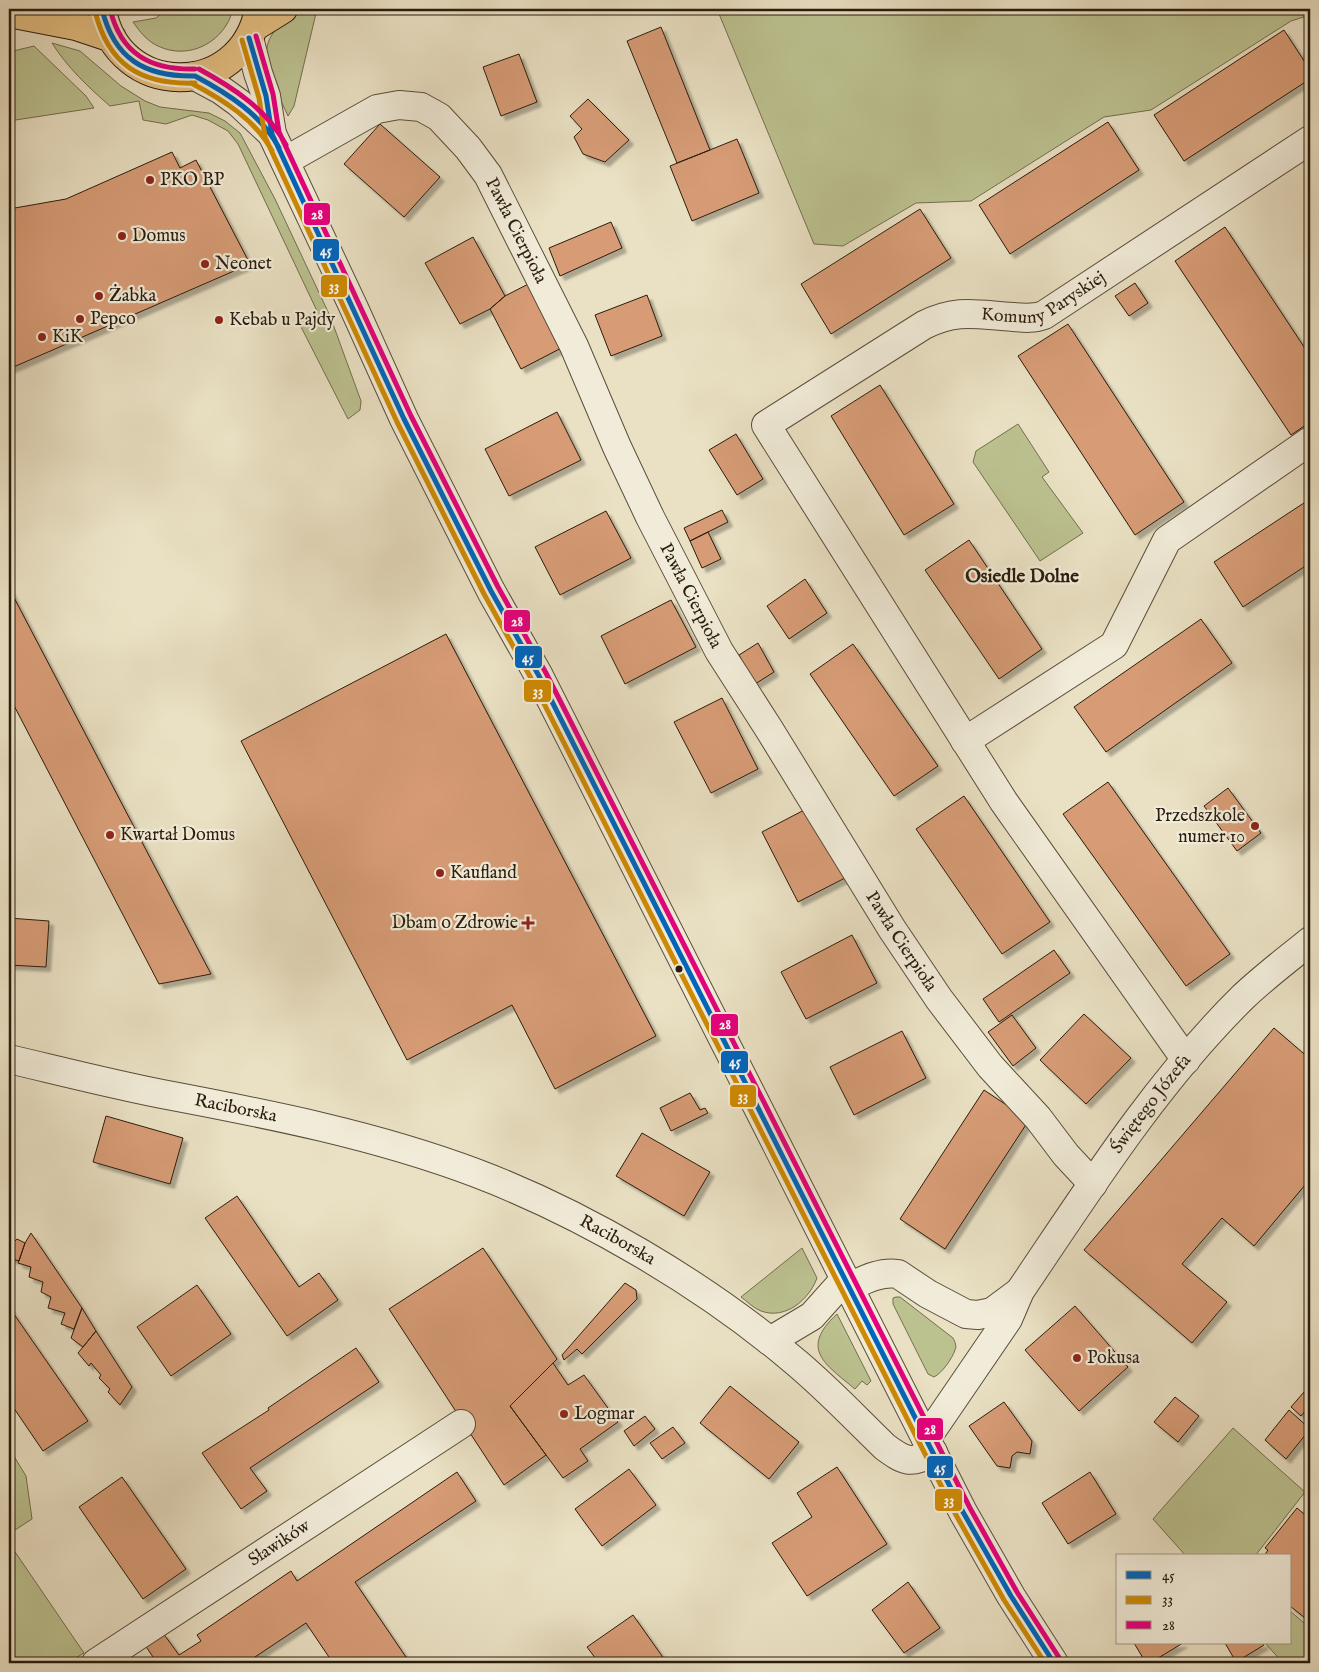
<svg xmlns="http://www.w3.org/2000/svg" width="1319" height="1672" viewBox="0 0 1319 1672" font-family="'IM FELL English',serif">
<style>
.green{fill:#bcc190;stroke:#736e4e}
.building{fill:#d79c76;stroke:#2a1c0d;filter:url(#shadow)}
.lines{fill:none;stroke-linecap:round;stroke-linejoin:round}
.minor-casing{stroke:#5a4d3b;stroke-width:30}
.tertiary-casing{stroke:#5a4d3b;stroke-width:30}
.primary-casing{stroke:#2a1c0d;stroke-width:30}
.minor{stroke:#f1ecd9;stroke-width:28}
.tertiary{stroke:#f1ecd9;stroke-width:28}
.primary{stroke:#e5c082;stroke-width:28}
.bus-1-casing{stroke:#f1ecd9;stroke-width:9}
.bus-2-casing{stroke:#f1ecd9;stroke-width:9}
.bus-3-casing{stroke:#f1ecd9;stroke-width:9}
.bus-1{stroke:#0065bd;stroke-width:5}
.bus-2{stroke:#ce8a03;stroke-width:5}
.bus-3{stroke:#e5007d;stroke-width:5}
.poi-dot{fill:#8f2418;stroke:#f1ecd9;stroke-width:2}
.bus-dot{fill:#2a1c0d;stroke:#f1ecd9;stroke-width:2}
.labels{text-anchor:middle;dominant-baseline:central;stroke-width:4.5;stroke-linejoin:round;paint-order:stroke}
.poi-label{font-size:18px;fill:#2a1c0d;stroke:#f1ecd9;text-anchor:start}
.street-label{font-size:18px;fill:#2a1c0d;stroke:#f1ecd9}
.neighbourhood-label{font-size:19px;font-weight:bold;fill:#2a1c0d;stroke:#f1ecd9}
.line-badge{stroke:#f1ecd9;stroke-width:2}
.badge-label{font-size:14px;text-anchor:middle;font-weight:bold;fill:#fff}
</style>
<defs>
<filter id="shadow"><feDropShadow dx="4.5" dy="4.5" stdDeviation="1" flood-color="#0004"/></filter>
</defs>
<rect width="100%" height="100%" fill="#eae1c4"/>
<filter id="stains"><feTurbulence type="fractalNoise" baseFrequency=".004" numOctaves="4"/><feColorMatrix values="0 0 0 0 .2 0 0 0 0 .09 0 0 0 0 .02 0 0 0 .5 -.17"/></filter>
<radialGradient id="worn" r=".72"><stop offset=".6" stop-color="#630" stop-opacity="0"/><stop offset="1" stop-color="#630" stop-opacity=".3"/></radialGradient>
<path class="green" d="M167 9H233C225 42 189 61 158 46 147 41 140 32 133 22L156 18Z
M307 9H317L294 106 288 116C266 68 246 36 307 9Z
M717 9H1310V15L1291 21 1151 110 1104 117 971 201 916 203 843 246 814 244Z
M52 43 80 51 121 86 145 101 160 107 209 113 225 121 240 133 275 199 330 316 361 401 360 410 348 419 298 321 317 311 238 144 228 131 208 120 192 115 166 124 143 120 139 101 110 106C88 87 67 67 52 43Z
M34 46 86 96 94 108 9 121V52Z
M1018 424 1049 472 1042 477 1083 533 1040 561 973 462 976 451Z
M802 1248 817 1278C809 1300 785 1320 761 1311 753 1308 747 1301 741 1297Z
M896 1297H900L953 1338C955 1342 957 1346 955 1350 952 1359 942 1373 934 1377L928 1374 893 1304V1298Z
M837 1314 871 1381 867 1385 862 1381 855 1389C825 1364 799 1349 837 1314Z
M1233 1428 1305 1492 1255 1556H1186L1153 1519Z
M9 1448 26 1476 32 1519 9 1534Z
M9 1543 84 1653 67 1663H9Z
M1290 1611 1310 1628V1663H1283L1265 1643H1290Z"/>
<path class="building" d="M661 27 710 150 677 163 627 41Z
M1284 30 1310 70V79L1184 161 1154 115Z
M519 54 537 102 501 116 483 67Z
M588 99 629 140 605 162 583 154 574 137 582 129 570 116Z
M1108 122 1139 170 1010 254 979 205Z
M380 124 440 177 404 217 344 164Z
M737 139 759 193 692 221 670 166Z
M172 152 180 168 196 160 250 264 9 369V209L66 199Z
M920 209 951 258 831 334 801 284Z
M611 222 622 248 560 276 549 248Z
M1225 227 1310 356V422L1291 435 1175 261Z
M473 237 505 296 490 309 460 324 425 263Z
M536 280 569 344 521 369 490 309 505 296Z
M1135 283 1148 303 1129 316 1115 296Z
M647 295 662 336 611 356 595 315Z
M1068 324 1184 502 1135 535 1018 356Z
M880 385 954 504 904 535 831 416Z
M557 412 581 460 509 496 485 449Z
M736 434 763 479 737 495 709 450Z
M1310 499V563L1243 607 1214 562Z
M722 510 728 522 690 541 684 528Z
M606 511 631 558 560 595 535 547Z
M708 532 721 559 702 568 690 541Z
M969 540 1042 649 999 679 925 570Z
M805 579 827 613 789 639 767 606Z
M9 588 211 974 159 984 9 696Z
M671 600 696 647 625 684 601 636Z
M1201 619 1232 663 1106 752 1074 707Z
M446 634 656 1036 555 1089 512 1005 407 1060 241 741Z
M758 643 774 672 755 684 739 655Z
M853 644 938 766 894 796 810 674Z
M722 698 758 769 711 793 674 722Z
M1108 782 1230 954 1186 986 1063 814Z
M1228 788 1261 833 1237 851 1204 806Z
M964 796 1050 922 1002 954 916 829Z
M808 808 845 878 798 902 762 832Z
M9 918 49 921 46 967 9 965Z
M852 935 877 983 806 1019 781 972Z
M1054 950 1070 973 999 1022 983 999Z
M1310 1008V1019L1305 1015Z
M1084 1014 1131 1058 1086 1104 1040 1060Z
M1012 1015 1036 1048 1013 1066 988 1032Z
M1274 1028 1310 1059V1179L1254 1246 1222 1218 1182 1264 1227 1302 1192 1343 1084 1250Z
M902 1031 926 1078 854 1115 830 1067Z
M984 1090 1029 1120 945 1249 900 1219Z
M690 1093 700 1110 705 1108 708 1113 671 1131 660 1108Z
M106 1116 183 1138 170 1184 93 1162Z
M642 1133 710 1172 684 1216 616 1176Z
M237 1196 299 1287 319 1273 338 1300 287 1336 205 1218Z
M31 1233 82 1308 74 1329 61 1324 65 1313 48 1308 51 1297 41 1292 43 1282 29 1277 31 1267 18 1263 25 1243Z
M17 1239 25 1243 19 1261 9 1258V1246Z
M483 1248 557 1359 510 1406 546 1455 504 1485 389 1309Z
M625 1283 636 1290 637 1299 582 1354 577 1349 564 1360 562 1355Z
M197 1285 231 1334 171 1376 137 1327Z
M1075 1306 1128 1367 1079 1411 1025 1350Z
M9 1307 88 1421 43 1451 9 1401Z
M82 1308 96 1331 83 1347 71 1338Z
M96 1331 132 1387 120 1405 108 1392 110 1389 99 1378 101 1375 91 1363 89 1366 78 1353Z
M356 1348 379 1382 250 1468 267 1491 241 1509 202 1453 269 1410 268 1408Z
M553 1363 568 1385 584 1375 618 1422 580 1449 588 1461 563 1478 510 1406Z
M1310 1385V1405L1301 1416 1291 1407Z
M730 1386 799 1442 769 1479 700 1423Z
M1175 1397 1199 1416 1178 1442 1154 1422Z
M1004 1402 1032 1441 1030 1454 1017 1452 1012 1456 1010 1468 997 1466 969 1426Z
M1289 1410 1310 1429 1286 1459 1265 1440Z
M645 1416 655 1429 634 1446 624 1431Z
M673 1427 685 1443 662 1459 650 1443Z
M837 1467 887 1544 807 1596 772 1543 812 1517 797 1493Z
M629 1469 656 1505 602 1546 575 1509Z
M457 1472 476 1501 355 1582 410 1663H333L306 1623 246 1663H157L145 1645 163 1633 179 1655 201 1641 197 1635 291 1571 297 1581Z
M1090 1472 1116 1514 1068 1544 1042 1503Z
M122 1477 186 1569 143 1599 79 1507Z
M1297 1508 1310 1519V1622L1290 1606V1556H1264L1268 1550 1265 1548Z
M908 1582 940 1628 904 1653 872 1610Z
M633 1615 667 1663H599L587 1647Z
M1134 1643H1183L1150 1663H1146Z
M1225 1643H1263L1264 1645 1236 1662Z
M1160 1657 1164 1663H1150Z"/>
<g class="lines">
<g class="minor-casing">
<g id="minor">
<path id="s1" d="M285 161 377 109 399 105 421 107 439 117 468 148 488 175 574 346 617 447 650 517 719 651 769 729 892 929 939 999 990 1066 1038 1118 1066 1155 1093 1184"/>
<path d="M965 741 1114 645 1167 540 1310 441"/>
<path id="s2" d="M1186 1060 1004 802 766 425 924 325C958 308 978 315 1013 317 1024 318 1034 319 1044 315L1310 140"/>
<path d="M849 1287C864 1280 881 1271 898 1274L928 1294 966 1314 978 1315 992 1312 1019 1292"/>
<path id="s3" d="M926 1439 1008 1319 1020 1291C1089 1189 1155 1084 1243 997 1264 977 1288 959 1310 941"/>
<path id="s4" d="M96 1663 461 1424"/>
</g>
</g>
<g class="tertiary-casing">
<g id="tertiary">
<path d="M249 38 258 73 266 96 272 134 353 306 404 419 491 591 539 676 963 1512 1011 1596 1054 1663"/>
<path d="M195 76 221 90 239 103 272 134"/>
<path id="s5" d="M9 1059C60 1071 111 1084 162 1094 268 1114 375 1135 476 1173 584 1214 703 1284 792 1359 825 1386 854 1417 885 1447 904 1461 911 1465 933 1452"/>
<path d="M770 1341 812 1316 845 1279"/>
</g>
</g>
<g class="primary-casing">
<path id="primary" d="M102 9C116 99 242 101 259 9
M9 13 76 26 112 38
M254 27 283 9"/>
</g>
<use href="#minor" class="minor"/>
<use href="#tertiary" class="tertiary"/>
<use href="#primary" class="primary"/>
<g class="bus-1-casing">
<path id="bus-1" d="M102 9C114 59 145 77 195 76
M249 38 266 96 272 134 404 419 491 591 539 676 963 1512 1011 1596 1054 1663
M195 76C227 93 262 115 279 148"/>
</g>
<g class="bus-2-casing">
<path id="bus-2" d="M95 11C108 65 141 85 195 83
M242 40 259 98 265 137 397 422 484 594 532 680 956 1515 1004 1600 1045 1663
M191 83C222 99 256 120 272 151"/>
</g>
<g class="bus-3-casing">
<path id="bus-3" d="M110 9C121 54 150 70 195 69
M256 36 273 94 279 132 411 416 498 587 546 673 970 1508 1017 1592 1060 1659
M199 69C232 87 268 110 286 145"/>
</g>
<use href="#bus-1" class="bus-1"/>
<use href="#bus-2" class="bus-2"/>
<use href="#bus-3" class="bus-3"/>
</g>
<g class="poi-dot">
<circle cx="150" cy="180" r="5"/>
<circle cx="122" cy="236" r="5"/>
<circle cx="205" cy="264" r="5"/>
<circle cx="99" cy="296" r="5"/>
<circle cx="80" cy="319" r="5"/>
<circle cx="219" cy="320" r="5"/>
<circle cx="42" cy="337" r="5"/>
<circle cx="1255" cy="826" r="5"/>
<circle cx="110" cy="835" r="5"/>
<circle cx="440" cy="873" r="5"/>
<path d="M525.5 915.5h5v5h5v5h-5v5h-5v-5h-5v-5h5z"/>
<circle cx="1077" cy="1358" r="5"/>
<circle cx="564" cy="1414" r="5"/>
</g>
<circle class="bus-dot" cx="679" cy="969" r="4.5"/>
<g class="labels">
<g class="poi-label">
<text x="160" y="180">PKO BP</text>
<text x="132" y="236">Domus</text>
<text x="215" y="264">Neonet</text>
<text x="109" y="296">Żabka</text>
<text x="90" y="319">Pepco</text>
<text x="229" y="320">Kebab u Pajdy</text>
<text x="52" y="337">KiK</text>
<text x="1245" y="816" text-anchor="end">Przedszkole<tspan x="1245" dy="21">numer 10</tspan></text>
<text x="120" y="835">Kwartał Domus</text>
<text x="450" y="873">Kaufland</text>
<text x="518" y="923" text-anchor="end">Dbam o Zdrowie</text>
<text x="1087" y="1358">Pokusa</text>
<text x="574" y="1414">Logmar</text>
</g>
<g class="street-label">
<text stroke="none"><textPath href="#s1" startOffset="309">Pawła Cierpioła</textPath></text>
<text stroke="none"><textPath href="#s2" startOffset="1075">Komuny Paryskiej</textPath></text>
<text stroke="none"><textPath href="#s1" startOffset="714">Pawła Cierpioła</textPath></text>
<text stroke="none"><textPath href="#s1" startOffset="1119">Pawła Cierpioła</textPath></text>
<text stroke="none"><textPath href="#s3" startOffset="404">Świętego Józefa</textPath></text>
<text stroke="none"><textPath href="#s5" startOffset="232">Raciborska</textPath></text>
<text stroke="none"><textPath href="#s5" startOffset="638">Raciborska</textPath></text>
<text stroke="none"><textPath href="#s4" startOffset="219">Sławików</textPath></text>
</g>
<g class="neighbourhood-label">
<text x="1022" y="577">Osiedle Dolne</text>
</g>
</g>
<g class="line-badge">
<rect x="303" y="202" width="28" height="24" rx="5" fill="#e5007d"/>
<rect x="312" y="238" width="28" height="24" rx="5" fill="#0065bd"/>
<rect x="320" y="274" width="28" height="24" rx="5" fill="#ce8a03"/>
<rect x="503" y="609" width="28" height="24" rx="5" fill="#e5007d"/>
<rect x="514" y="645" width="29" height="24" rx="5" fill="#0065bd"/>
<rect x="523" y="679" width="29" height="24" rx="5" fill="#ce8a03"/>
<rect x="710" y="1013" width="29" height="24" rx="5" fill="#e5007d"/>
<rect x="720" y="1050" width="29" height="24" rx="5" fill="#0065bd"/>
<rect x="729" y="1084" width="28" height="24" rx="5" fill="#ce8a03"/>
<rect x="916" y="1417" width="28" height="24" rx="5" fill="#e5007d"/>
<rect x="926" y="1455" width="28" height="24" rx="5" fill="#0065bd"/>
<rect x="934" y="1488" width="29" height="24" rx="5" fill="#ce8a03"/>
</g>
<g class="badge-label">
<text x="317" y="219">28</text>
<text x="326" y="255">45</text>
<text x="334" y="291">33</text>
<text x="517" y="626">28</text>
<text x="528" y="662">45</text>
<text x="538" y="696">33</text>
<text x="725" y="1029">28</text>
<text x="735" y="1066">45</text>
<text x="743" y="1101">33</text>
<text x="930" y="1434">28</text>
<text x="940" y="1472">45</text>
<text x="949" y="1505">33</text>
</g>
<rect width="1319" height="1672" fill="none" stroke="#eae1c4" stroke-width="30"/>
<rect x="10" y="10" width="1299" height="1652" fill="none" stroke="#2a1c0d" stroke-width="2.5"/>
<rect x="15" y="15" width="1289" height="1642" fill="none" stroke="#2a1c0d"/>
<rect x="1116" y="1554" width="175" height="90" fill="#f1ecd9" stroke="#a19987"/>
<rect x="1126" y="1571" width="25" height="8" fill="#0065bd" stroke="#a19987"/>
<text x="1162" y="1580" font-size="15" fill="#2a1c0d">45</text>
<rect x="1126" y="1596" width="25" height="8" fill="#ce8a03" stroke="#a19987"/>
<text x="1162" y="1604" font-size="15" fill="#2a1c0d">33</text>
<rect x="1126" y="1621" width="25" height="8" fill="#e5007d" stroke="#a19987"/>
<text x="1162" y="1630" font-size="15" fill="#2a1c0d">28</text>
<rect width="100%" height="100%" filter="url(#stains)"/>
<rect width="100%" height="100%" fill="url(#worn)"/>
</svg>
